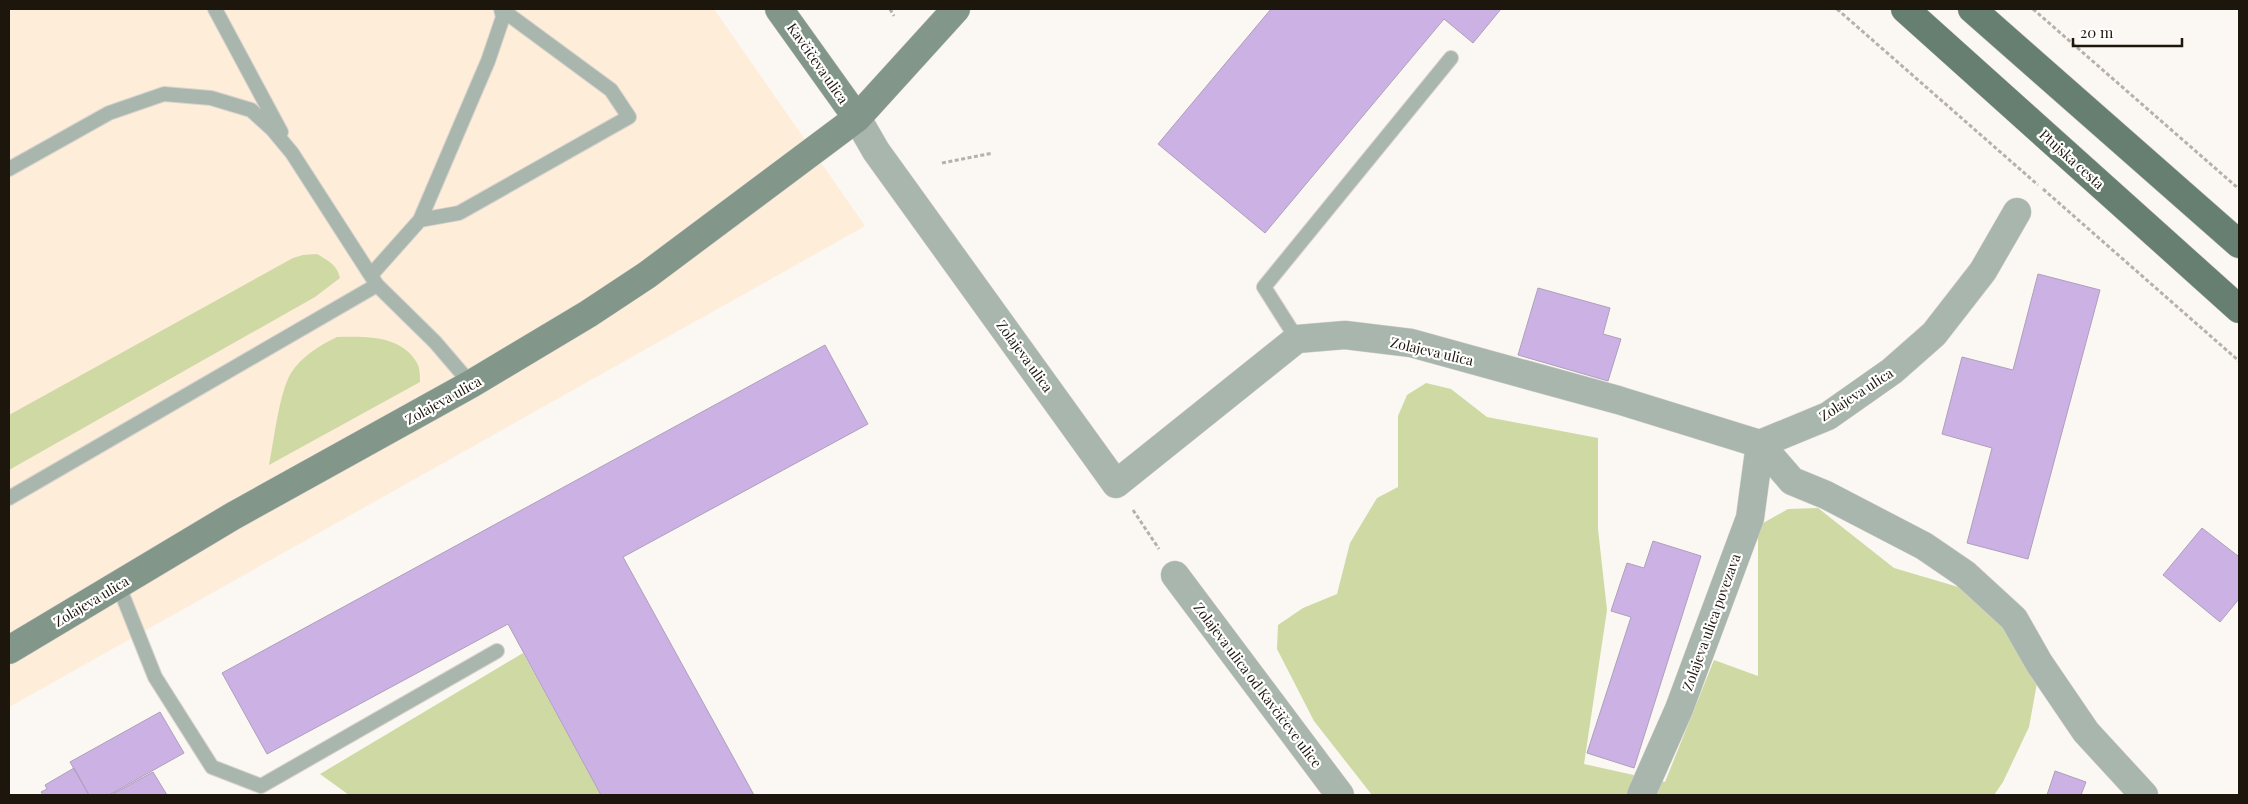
<svg xmlns="http://www.w3.org/2000/svg" width="2248" height="804" viewBox="0 0 2248 804" font-family="'Playfair Display',serif">
<style>
.built{fill:#fdedd9}
.green{fill:#cfd9a4}
.building{fill:#ccb2e4;stroke:#ae9fbc}
.lines{fill:none;stroke-linecap:round;stroke-linejoin:round}
.lane-casing{stroke:#d7d3cd;stroke-width:16}
.street-casing{stroke:#d7d3cd;stroke-width:29}
.secondary-casing{stroke:#d7d3cd;stroke-width:29}
.primary-casing{stroke:#d7d3cd;stroke-width:29}
.path{stroke:#b6b1ab;stroke-width:3;stroke-dasharray:4 2.5;stroke-linecap:butt}
.lane{stroke:#a9b6ae;stroke-width:14}
.street{stroke:#a9b6ae;stroke-width:28}
.secondary{stroke:#82968a;stroke-width:28}
.primary{stroke:#677f71;stroke-width:28}
.labels{text-anchor:middle;dominant-baseline:central;stroke-width:4.5;stroke-linejoin:round;paint-order:stroke}
.street-label{font-size:14px;fill:#1d160c;stroke:#fff}
</style>
<rect width="100%" height="100%" fill="#fbf7f2"/>
<path class="built" d="M9 9H714L865 226 9 707Z"/>
<path class="green" d="M317 254C329 261 337 265 340 278L315 297 9 470V415L293 258 303 255Z
M337 337C365 336 402 335 417 363 420 368 420 376 420 382L269 465C274 441 279 393 291 373 301 357 320 345 337 337Z
M1426 383 1451 389 1487 417 1598 438V529L1607 610 1584 764 1665 782 1714 660 1758 676V526L1788 509 1818 508 1894 568 1965 589 2009 629 2037 683 2029 727 2003 782 1994 795H1372L1314 721 1277 649 1278 625 1303 608 1337 594 1350 543 1377 498 1398 487V416L1407 395Z
M523 653 601 795H349L320 774Z"/>
<path class="building" d="M1271 9H1501L1473 43 1444 19 1265 233 1158 144Z
M2038 274 2100 290 2028 559 1967 543 1992 448 1942 434 1962 357 2013 370Z
M1538 288 1610 308 1603 334 1621 339 1608 381 1518 355Z
M825 345 868 424 623 557 754 795H601L508 624 267 754 222 673Z
M2202 528 2238 556 2239 554V599L2220 622 2163 575Z
M1653 541 1701 556 1634 768 1587 753 1631 617 1611 611 1627 563 1644 568Z
M160 712 184 753 109 795H89L70 762Z
M74 768 89 795H43L41 792 47 789 45 785Z
M2055 771 2086 782 2081 795H2047Z
M153 772 167 795H111Z"/>
<g class="lines">
<g class="lane-casing">
<path id="lane" d="M215 9 281 132
M9 169 109 113 164 94 211 98 251 110 272 129 292 153 377 285 435 342 471 384
M420 220 459 213 629 117 611 90 501 9
M371 275 420 220 488 61 503 17 501 9
M1297 339 1264 287 1451 58
M9 498 377 285
M118 584 155 677 212 767 261 786 497 651"/>
</g>
<g class="street-casing">
<path id="street" d="M857 118 876 151 1116 484 1297 339 1345 335 1411 343 1618 400 1760 444 1828 416 1892 371 1934 334 1983 271 2017 212
M1760 444 1792 481 1826 495 1924 546 1965 574 2014 619 2039 663 2086 732 2144 795
M1175 575 1340 795
M1641 795 1679 709 1750 518 1760 444"/>
</g>
<g class="secondary-casing">
<path id="secondary" d="M779 9 857 118
M9 650 233 516 471 384 588 314 647 275 857 118 956 9"/>
</g>
<g class="primary-casing">
<path id="primary" d="M1905 9 2239 309
M1972 9 2239 244"/>
</g>
<path class="path" d="M890 9 894 16
M1837 9 2038 185
M2033 9 2239 189
M942 163 993 153
M2043 189 2239 361
M1133 510 1159 549"/>
<use href="#lane" class="lane"/>
<use href="#street" class="street"/>
<use href="#secondary" class="secondary"/>
<use href="#primary" class="primary"/>
</g>
<g class="labels">
<g class="street-label">
<text transform="translate(818 63) rotate(55)">Kavčičeva ulica</text>
<text transform="translate(2072 159) rotate(42)">Ptujska cesta</text>
<text transform="translate(1432 351) rotate(13)">Zolajeva ulica</text>
<text transform="translate(1025 356) rotate(54)">Zolajeva ulica</text>
<text transform="translate(1856 394) rotate(-33)">Zolajeva ulica</text>
<text transform="translate(443 400) rotate(-29)">Zolajeva ulica</text>
<text transform="translate(91 601) rotate(-31)">Zolajeva ulica</text>
<text transform="translate(1711 622) rotate(-70)">Zolajeva ulica povezava</text>
<text transform="translate(1258 685) rotate(53)">Zolajeva ulica od Kavčičeve ulice</text>
</g>
</g>
<rect width="2248" height="804" fill="none" stroke="#1d160c" stroke-width="20"/>
<path d="M2073 38v8h109v-8" fill="none" stroke="#1d160c" stroke-width="2.5"/>
<text x="2080" y="38" font-size="15" fill="#1d160c" stroke="#ffffff" stroke-width="4" paint-order="stroke">20 m</text>
</svg>
